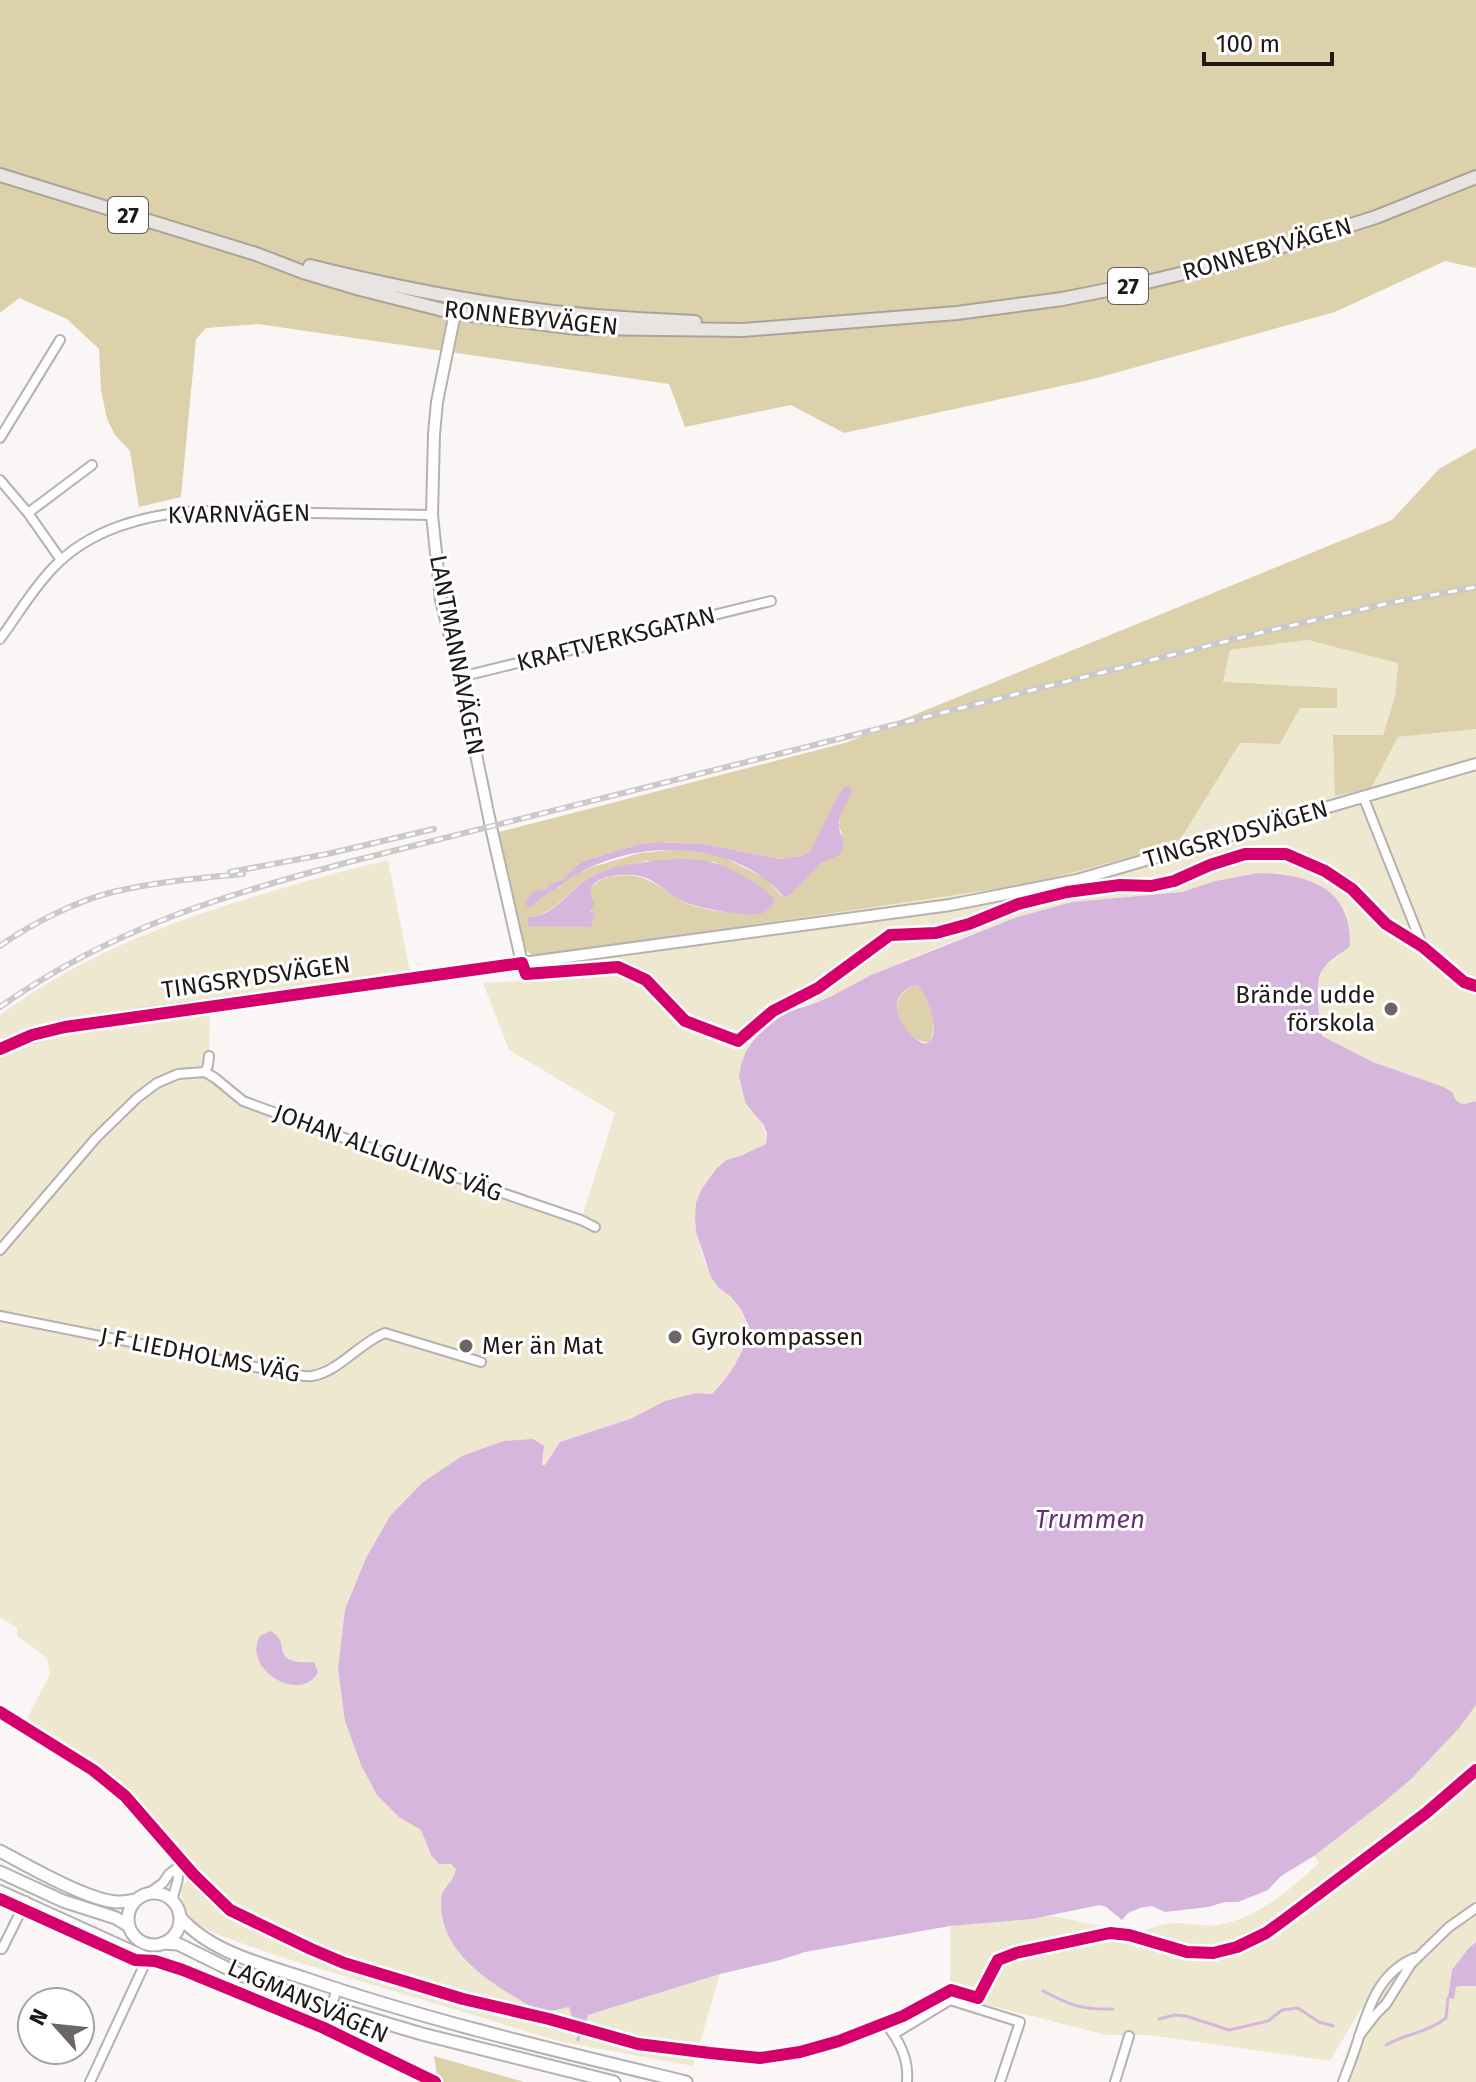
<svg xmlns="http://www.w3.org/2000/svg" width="1476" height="2082" viewBox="0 0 1476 2082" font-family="'Fira Sans',sans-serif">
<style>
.green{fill:#efe8d0}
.forest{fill:#dcd1aa;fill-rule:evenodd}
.water{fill:#d6b6dd;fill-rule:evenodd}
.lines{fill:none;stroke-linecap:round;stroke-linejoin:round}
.stream{stroke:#d6b6dd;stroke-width:3}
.minor-casing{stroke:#b6b1b1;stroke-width:12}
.tertiary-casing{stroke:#b6b1b1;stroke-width:14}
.secondary-casing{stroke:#b6b1b1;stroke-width:15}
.primary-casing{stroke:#aba29b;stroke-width:16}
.minor{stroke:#fefefe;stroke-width:8}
.tertiary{stroke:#fefefe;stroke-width:10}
.secondary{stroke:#fefefe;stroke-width:11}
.primary{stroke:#e8e4e1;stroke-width:12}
.rail-casing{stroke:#cac8c8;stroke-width:6}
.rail{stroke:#fff;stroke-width:3;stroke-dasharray:9;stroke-linecap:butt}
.cycleway-casing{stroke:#fff;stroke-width:17}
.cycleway{stroke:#d6006c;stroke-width:12}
.poi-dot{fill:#6b6665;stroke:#fff;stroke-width:3}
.labels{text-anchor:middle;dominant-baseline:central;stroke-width:6;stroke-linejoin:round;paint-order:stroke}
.shield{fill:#fff;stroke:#625d5d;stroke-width:2}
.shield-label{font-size:22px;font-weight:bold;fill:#1e1817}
.street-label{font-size:24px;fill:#1e1817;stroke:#fff}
.poi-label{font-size:24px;fill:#1e1817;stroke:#fff;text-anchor:start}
.water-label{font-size:26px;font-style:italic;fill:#673175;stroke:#fff}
</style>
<rect width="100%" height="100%" fill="#fbf6f6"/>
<path class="green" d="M1308 640 1398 662 1395 696 1383 735 1398 737 1476 729V1102L1474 1101 1467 1105 1459 1103 1444 1087 1373 1062 1322 1036C1319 1021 1315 983 1322 971 1326 964 1331 962 1336 958 1351 945 1350 927 1345 910L1258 873 1215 881 1182 892 1072 902 1017 917 946 944 871 975 830 997 786 1012 746 1104C758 1116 767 1126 766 1144L740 1156 726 1160 716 1169 701 1190 695 1217 696 1232 705 1263 718 1287 731 1297 741 1309 750 1329C741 1356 732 1374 712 1394L696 1393 665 1401 630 1419 560 1442 545 1465 542 1466 544 1446 422 1483 390 1516 366 1558 345 1609 338 1668 399 1817 421 1830 431 1855 451 1864 457 1869 454 1880 444 1888 542 2013 569 2007 572 2018 581 2023 588 2015 720 1974 693 2066 562 2042 278 1956 221 1936 195 1924 186 1912 180 1890 196 1869C174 1843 153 1814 127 1790 97 1762 60 1743 25 1722L50 1674 47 1658 17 1636V1628L0 1617V1015C84 953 176 919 276 890 313 879 350 869 388 860L411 977 210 1006 209 1056 205 1072 243 1101 581 1220 615 1113 509 1050 483 983 538 980 535 957 1029 884 1177 845 1240 743 1280 744 1300 708 1337 707V688L1223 683 1230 650Z
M1476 1705V2082H1349L1362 2040V2007L1330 2061 1149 2035H1107L960 1998 950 1980V1926L1053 1916 1128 1932 1138 1951 1139 1942C1164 1948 1191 1959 1216 1954L1173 1949 1138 1938 1142 1931C1155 1927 1166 1923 1179 1923 1192 1923 1205 1927 1217 1925 1259 1918 1289 1890 1319 1863L1314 1856C1377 1808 1428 1769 1476 1705Z"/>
<path class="forest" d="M0 0H1476V268L1445 261 1335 312 1093 379 844 433 791 405 685 427 669 384 258 324 206 328 196 339 181 497 139 507 130 451 115 435 107 419 101 390 99 349 67 319 19 298 0 313Z
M1476 448V729L1398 737 1371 788 1335 796 1333 735H1383L1395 696 1398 663 1308 640 1230 650 1223 682 1337 688V708H1300L1280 744 1240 743 1177 845 1029 884 535 957 521 947 495 833 845 743 1392 520 1439 469ZM843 788 839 826 842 834 827 859 821 863 790 895 783 897 765 878 721 856 682 849 640 853 592 867 568 878 559 887 540 897 534 903C539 894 545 891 549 884L562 880 577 865 584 861 639 844 656 842 705 844 781 859 801 856 810 851ZM645 861 714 862 728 870 753 914C732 912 711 912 691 905 662 894 652 871 616 876 604 877 597 881 589 890L592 905 591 927 528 926 529 917C556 915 568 889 591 877 607 868 628 866 645 861Z
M917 985C931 998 938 1023 930 1042 909 1047 875 998 917 985Z
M434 2056 524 2082H438Z"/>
<path class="water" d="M848 786 852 788C850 801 841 810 839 821 838 829 843 840 844 848L839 855 821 863 790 895 784 897C731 835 622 838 561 885 551 893 539 896 532 907H528L525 903 533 892 546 889 549 884 562 880 577 865 584 861 639 844 656 842 705 844 781 859 801 856 810 851 835 801 843 788Z
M678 859C689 859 700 859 710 862 727 866 767 886 775 901 772 906 768 911 762 913 748 918 696 908 682 901 667 894 656 879 639 876 622 872 578 877 594 903L591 912 595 914 591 927 528 926V917C557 916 568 889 591 877 617 863 650 861 678 859Z
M1258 873C1308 874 1352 887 1350 946 1341 954 1327 961 1321 972 1315 984 1319 1022 1322 1036L1373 1062 1444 1087 1453 1093C1456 1105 1464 1106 1474 1101L1476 1102V1705L1459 1728 1411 1779 1384 1802 1314 1856 1281 1876 1268 1890 1238 1902H1225L1208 1907 1165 1912 1152 1906 1140 1908 1128 1913 1122 1920 1106 1907 1100 1905 1032 1919 950 1926 805 1952 780 1960 720 1974 588 2015 587 2020 584 2023 572 2018 569 2007 542 2013C500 1988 440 1958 441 1902 441 1886 453 1885 456 1869L451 1864H439L431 1855 421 1830 399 1817 377 1795 361 1765 345 1721 338 1668 345 1609 366 1558 390 1516 422 1483 462 1456 504 1441 533 1439 544 1446 542 1465H545L560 1442 630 1419 665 1401 696 1393 712 1394C731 1375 742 1355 750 1329L741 1309 731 1297 718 1287 711 1277 696 1232 695 1217 696 1203 701 1190 716 1169 726 1160 740 1156 766 1144 767 1133 763 1124 746 1104 739 1077 741 1065 746 1051 754 1040 766 1027 786 1012 807 1006 830 997 871 975 1017 917 1072 902 1182 892 1215 881ZM917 985C926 994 931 1007 933 1020 934 1026 935 1040 927 1043 915 1048 872 997 917 985Z
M270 1631C294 1642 266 1665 314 1662L318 1672C301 1705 241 1669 260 1636Z
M1476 1942V1986H1459L1456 1987 1454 1999 1448 1998 1452 1970 1468 1949Z"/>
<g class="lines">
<path class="stream" d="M1043 1991C1070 2005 1081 2010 1113 2009
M1159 2019 1175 2015 1186 2016 1229 2030 1268 2021 1282 2010 1298 2008 1319 2022 1333 2026
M578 2040 582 2023
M1386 2045C1405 2034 1429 2032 1446 2018L1448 1998"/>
<g class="minor-casing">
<path id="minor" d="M0 438 60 340
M0 480 28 513 61 560
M28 513 92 465
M0 639C17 616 32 590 52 569 89 529 146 514 199 511L432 515
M460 677 771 601
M1363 796 1423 947
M209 1056 208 1065 205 1072 215 1078 243 1101 377 1150 581 1220 595 1227
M0 1250 96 1138 137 1098 157 1083 178 1074 205 1072
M0 1316 286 1373C294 1374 304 1377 312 1376 340 1371 359 1343 385 1333L481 1362
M0 1712C42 1737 88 1761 124 1795 149 1819 170 1848 193 1874
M0 1890 148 1957 90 2082
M149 1893 163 1883 169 1874 177 1868
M173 1901C173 1890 178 1885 178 1876 179 1870 178 1865 179 1858
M2 1949 26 1901
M207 1981 324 2028 392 2062
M324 2028 337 1989
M894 2034 950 2000 1020 2022 1000 2082
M1359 2036 1375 2015 1386 2004 1411 1964 1449 1927 1476 1908
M710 2053C726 2055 743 2058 760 2058 799 2057 850 2039 886 2024 900 2042 909 2059 907 2082
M1115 2082 1129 2036
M1343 2082C1348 2068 1354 2054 1358 2040 1369 2006 1379 1973 1414 1958"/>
</g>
<g class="tertiary-casing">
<path id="tertiary" d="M458 298 437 402 434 434 432 515 441 600 460 677 491 827 522 963
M0 1049C47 1028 96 1022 146 1014L950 905 1077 880 1476 764"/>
</g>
<g class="secondary-casing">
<path id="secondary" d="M0 1851C28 1866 87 1900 117 1902 123 1902 129 1901 136 1900
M0 1872 63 1901 116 1918 129 1926
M128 1919a26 26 0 1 1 52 0a26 26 0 1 1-52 0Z
M180 1917C210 1952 262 1964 304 1978 429 2021 558 2051 686 2082
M163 1943 178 1944 241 1975 331 2007 422 2034 614 2082"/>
</g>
<g class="primary-casing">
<path id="primary" d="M0 175 256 254 303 272 360 289 455 313 577 328 743 330 957 313 1062 299 1147 282 1225 263 1304 240 1376 217 1476 177
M310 266C390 286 471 302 553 312 600 317 647 320 695 322"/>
</g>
<use href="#minor" class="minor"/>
<use href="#tertiary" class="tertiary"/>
<use href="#secondary" class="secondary"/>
<use href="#primary" class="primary"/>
<g class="rail-casing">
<path id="rail" d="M230 872 327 854 434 829
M0 946C31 924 76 901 113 892 155 882 199 878 243 874
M0 1007C111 929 220 896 349 862L1263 632 1389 603 1476 587"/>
</g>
<use href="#rail" class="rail"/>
<g class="cycleway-casing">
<path id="cycleway" d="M0 1049 32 1035 65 1027 522 963 526 974 618 967 646 980 685 1021 738 1041 773 1011 818 988 890 935 936 933 969 924 1018 904 1067 892 1120 885 1151 886 1174 881 1210 865 1245 854H1286L1325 871 1352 889 1386 924 1423 947 1464 982 1476 986
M0 1712 93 1770 125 1796 193 1874 230 1910 311 1949 344 1963 463 1999 549 2019 638 2044 710 2053 760 2058 800 2052 839 2041 903 2016 951 1990 978 1998 998 1960 1016 1953 1110 1933 1129 1935 1187 1952 1213 1953 1237 1947 1266 1933 1284 1920 1426 1813 1476 1770
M0 1899 135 1960 155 1961 183 1970 324 2028 435 2082"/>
</g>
<use href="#cycleway" class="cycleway"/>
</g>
<g class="poi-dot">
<circle cx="1391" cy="1009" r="8"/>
<circle cx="675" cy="1337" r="8"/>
<circle cx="466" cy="1346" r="8"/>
</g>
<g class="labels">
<g class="shield">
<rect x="108" y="197" width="40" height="36" rx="6"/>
<rect x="1108" y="268" width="40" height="36" rx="6"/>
</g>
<g class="shield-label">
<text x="128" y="215">27</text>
<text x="1128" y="286">27</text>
</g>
<g class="street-label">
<text transform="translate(1267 249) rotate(-16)">RONNEBYVÄGEN</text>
<text transform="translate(531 318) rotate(6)">RONNEBYVÄGEN</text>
<text transform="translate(239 514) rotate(-1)">KVARNVÄGEN</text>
<text transform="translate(616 639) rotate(-14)">KRAFTVERKSGATAN</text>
<text transform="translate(457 655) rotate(79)">LANTMANNAVÄGEN</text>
<text transform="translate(1236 834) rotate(-16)">TINGSRYDSVÄGEN</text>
<text transform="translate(256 977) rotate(-8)">TINGSRYDSVÄGEN</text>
<text transform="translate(388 1153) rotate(20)">JOHAN ALLGULINS VÄG</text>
<text transform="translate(200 1355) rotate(11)">J F LIEDHOLMS VÄG</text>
<text transform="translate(308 2001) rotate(24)">LAGMANSVÄGEN</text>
</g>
<g class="poi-label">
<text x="1375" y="995" text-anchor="end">Brände udde<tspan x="1375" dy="28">förskola</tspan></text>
<text x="691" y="1337">Gyrokompassen</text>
<text x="482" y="1346">Mer än Mat</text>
</g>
<g class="water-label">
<text x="1090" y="1519">Trummen</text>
</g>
</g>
<g transform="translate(56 2026) rotate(297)"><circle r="38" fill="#ffffff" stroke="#a5a3a2" stroke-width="2"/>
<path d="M0-6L14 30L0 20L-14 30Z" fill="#6b6665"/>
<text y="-12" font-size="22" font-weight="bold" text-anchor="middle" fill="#1e1817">N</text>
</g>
<path d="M1204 52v12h128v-12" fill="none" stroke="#1e1817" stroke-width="4"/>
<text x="1216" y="52" font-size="24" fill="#1e1817" stroke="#ffffff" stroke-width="6" paint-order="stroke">100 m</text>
</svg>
